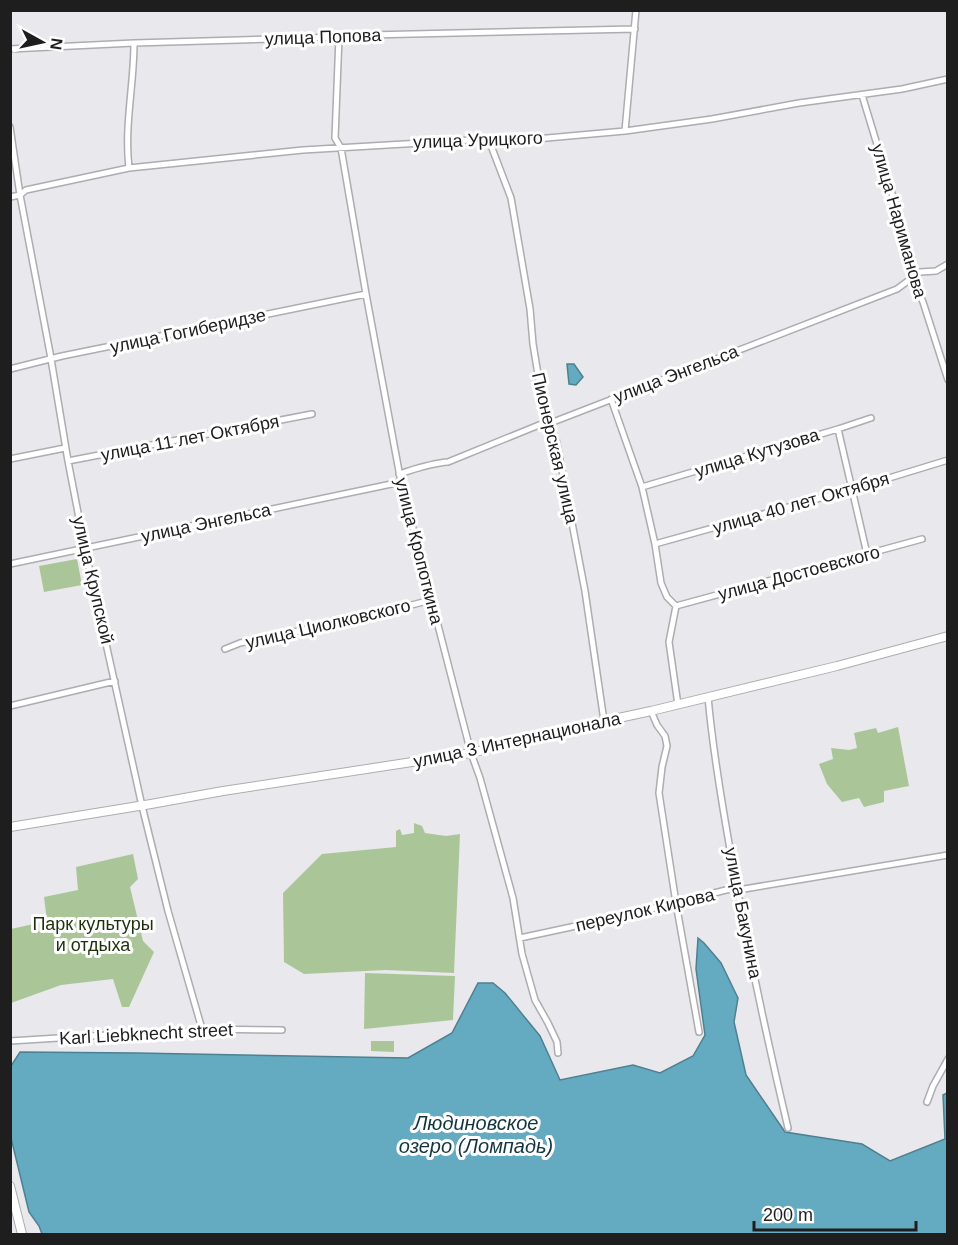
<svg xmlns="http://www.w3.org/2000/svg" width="958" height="1245" viewBox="0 0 958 1245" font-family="Helvetica,sans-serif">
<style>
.green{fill:#aac699}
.water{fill:#64aac0;stroke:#4f8090;stroke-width:1.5}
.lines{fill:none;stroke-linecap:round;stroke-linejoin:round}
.stream{stroke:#4f8090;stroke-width:1.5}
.street-casing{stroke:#adacb0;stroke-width:8}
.secondary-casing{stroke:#adacb0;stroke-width:10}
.street{stroke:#fff;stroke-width:5}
.secondary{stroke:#fff;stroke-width:8}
.labels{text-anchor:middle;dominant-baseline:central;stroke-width:6;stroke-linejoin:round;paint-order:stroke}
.street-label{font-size:18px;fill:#1e1e1f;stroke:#fff}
.park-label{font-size:18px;fill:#1c310c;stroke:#fff}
.water-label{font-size:20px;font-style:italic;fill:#13353f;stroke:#fff}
</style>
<rect width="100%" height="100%" fill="#e9e8ec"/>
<path class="green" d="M77 559 82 585 44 592 39 566Z
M898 727 909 786 884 791V802L864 807 859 798 842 802 827 784 819 764 833 759 831 748 849 750 857 748 854 733 876 728 878 733Z
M414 823 422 826 425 833 446 836 460 834 454 973 386 970 304 974 284 962 283 893 322 854 396 847V831L400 829 402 835 414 833Z
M133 854 138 879 130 887 143 941 154 952 129 1007H122L113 979 61 985 11 1003V929L47 921 44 897 78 890 76 867Z
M365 973 455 976 453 1020 364 1029Z
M371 1041H394V1052L371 1051Z"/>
<path class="water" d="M567 364H574L583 377 576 385 569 384Z
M698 938 704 943 721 963 738 998 734 1022 746 1075 785 1132 862 1144 890 1161 945 1139 943 1095 947 1093V1234H42L39 1226 29 1212 11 1138V1066L20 1052 137 1053 408 1058 452 1033 478 983H493L505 993 540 1036 560 1080 633 1065 660 1073 693 1056 705 1035 696 969Z"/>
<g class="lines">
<path class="stream" d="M945 10 948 14"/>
<g class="street-casing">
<path id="street" d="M339 37 335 138 341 148 366 294 401 482 471 753 480 778 513 898 522 954 535 1000 548 1023 557 1042 558 1053
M10 49 134 43 339 37 369 35 635 29
M862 95 914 266 912 278 923 302 948 380
M10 127 20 195 50 353 68 461 85 549 142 806 168 911 202 1029
M625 131 636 10
M490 143 511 198 530 309 533 344 546 423 556 439 585 591 604 721
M129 168C124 126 134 85 134 43
M10 197 20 195 26 190 129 168 303 150 472 140 490 143 625 131 712 119 799 103 902 89 948 79
M10 369 62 356 366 294
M611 399 642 487 655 544 661 583 667 597 676 606 669 642 678 705
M838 429 867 554
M10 459 65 448
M68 461 312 414
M399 474C415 469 431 463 448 462L539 425 553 422 897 289 920 272 936 271 948 264
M642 487 838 429 871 418
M655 544 853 489 948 460
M10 564 401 482
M676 606 922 539
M225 649 240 643 357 619 431 600
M708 697C713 752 722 805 732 860 748 950 767 1039 788 1128
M10 706 115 681
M651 711 657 725 665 736 667 746 662 767 659 793 676 903 699 1032
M520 938 627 915 730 889 738 890 948 855
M10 1041 139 1033H178L202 1029 282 1030
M927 1102 933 1086 948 1059"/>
</g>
<g class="secondary-casing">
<path id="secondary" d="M10 827 151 804 223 791 471 753 577 727 651 711 837 666 948 636
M10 1186 22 1234"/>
</g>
<use href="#street" class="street"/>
<use href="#secondary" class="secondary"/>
</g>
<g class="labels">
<g class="street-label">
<text transform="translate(323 37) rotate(-2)">улица Попова</text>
<text transform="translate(478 140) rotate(-2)">улица Урицкого</text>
<text transform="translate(899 221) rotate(74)">улица Нариманова</text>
<text transform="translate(188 331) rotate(-12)">улица Гогиберидзе</text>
<text transform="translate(676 374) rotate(-21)">улица Энгельса</text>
<text transform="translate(190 438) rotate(-11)">улица 11 лет Октября</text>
<text transform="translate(555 448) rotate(77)">Пионерская улица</text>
<text transform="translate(757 453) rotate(-17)">улица Кутузова</text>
<text transform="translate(801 503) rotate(-16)">улица 40 лет Октября</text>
<text transform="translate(206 523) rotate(-12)">улица Энгельса</text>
<text transform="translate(419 551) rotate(76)">улица Кропоткина</text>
<text transform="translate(799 573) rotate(-15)">улица Достоевского</text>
<text transform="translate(93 580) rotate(77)">улица Крупской</text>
<text transform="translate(328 624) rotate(-13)">улица Циолковского</text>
<text transform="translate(517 740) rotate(-12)">улица 3 Интернационала</text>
<text transform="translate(645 910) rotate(-13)">переулок Кирова</text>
<text transform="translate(743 913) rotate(79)">улица Бакунина</text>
<text transform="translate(146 1034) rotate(-3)">Karl Liebknecht street</text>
</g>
<g class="park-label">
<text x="93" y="924">Парк культуры<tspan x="93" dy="21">и отдыха</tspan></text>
</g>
<g class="water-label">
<text x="476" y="1123">Людиновское<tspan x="476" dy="23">озеро (Ломпадь)</tspan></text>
</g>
</g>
<rect width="958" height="1245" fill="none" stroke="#1e1e1f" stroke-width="24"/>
<g transform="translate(42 42) rotate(98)" stroke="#ffffff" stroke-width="4.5" paint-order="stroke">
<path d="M0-4.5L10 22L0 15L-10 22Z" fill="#1e1e1f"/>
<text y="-9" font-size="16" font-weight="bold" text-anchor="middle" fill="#1e1e1f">N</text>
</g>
<path d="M754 1221v9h162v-9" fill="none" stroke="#1e1e1f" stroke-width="3"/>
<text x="763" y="1221" font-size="18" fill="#1e1e1f" stroke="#ffffff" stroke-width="4.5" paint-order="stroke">200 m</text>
</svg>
